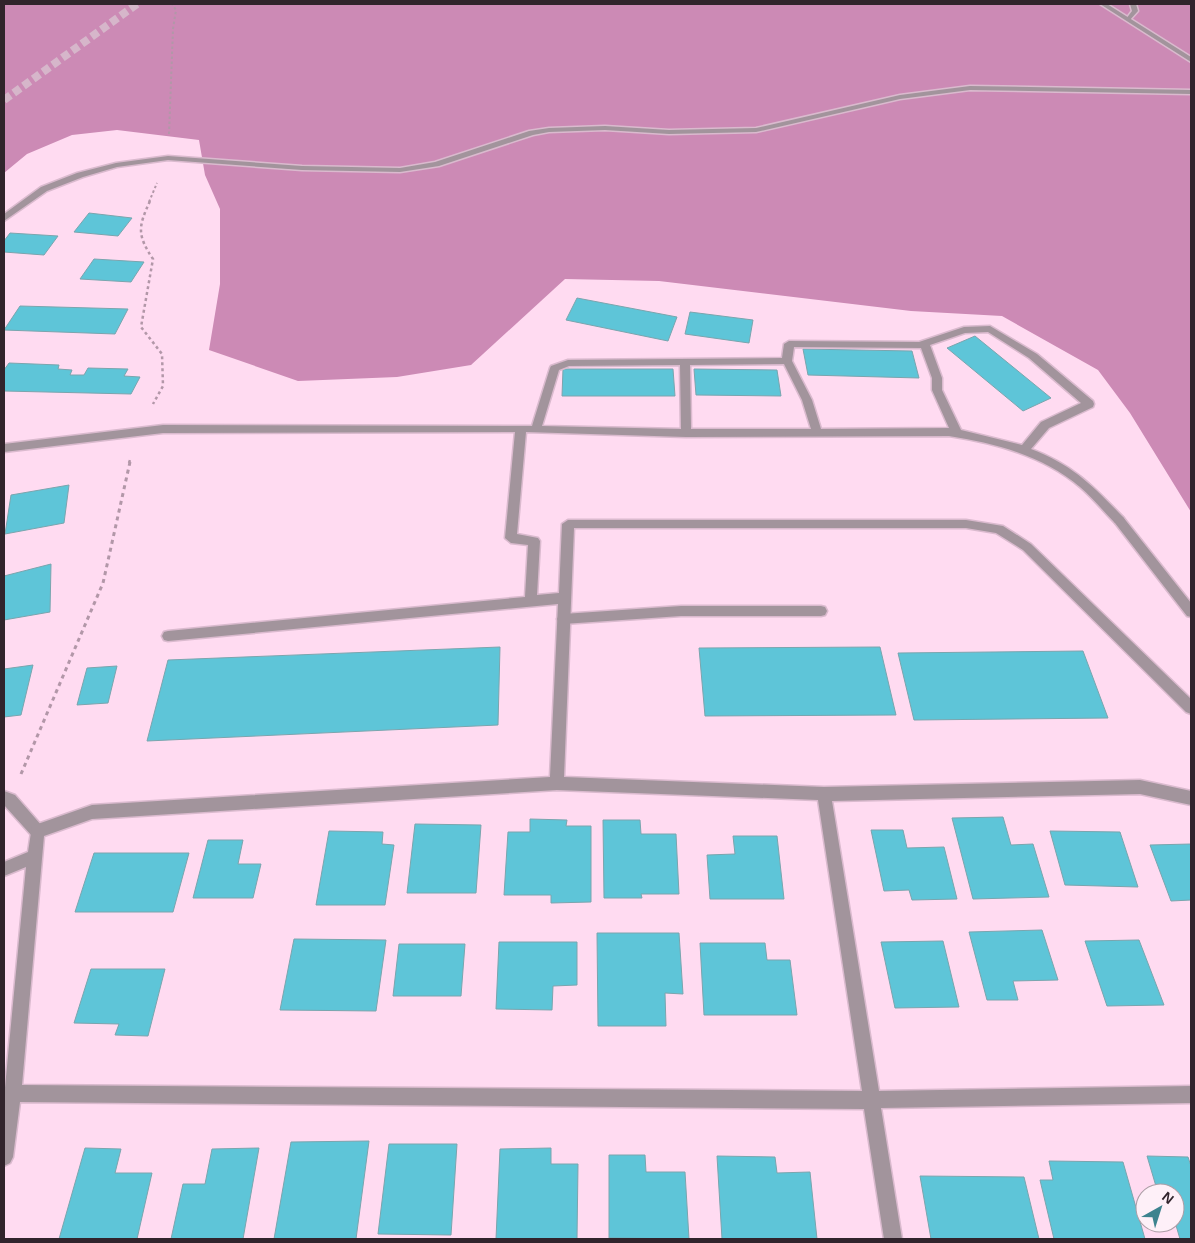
<svg xmlns="http://www.w3.org/2000/svg" width="1195" height="1243" viewBox="0 0 1195 1243" font-family="Helvetica,sans-serif">
<style>
.forest{fill:#cc8ab5}
.building{fill:#5ec5d8;stroke:#7aa5ae}
.lines{fill:none;stroke-linecap:round;stroke-linejoin:round}
.secondary-tunnel{stroke:#d6b6ca;stroke-width:8;stroke-dasharray:8 4;stroke-linecap:butt}
.service-casing{stroke:#dabace;stroke-width:3}
.minor-casing{stroke:#dabace;stroke-width:3}
.tertiary-casing{stroke:#dabace;stroke-width:3}
.path-far2{stroke:#b297a8;stroke-width:2;stroke-dasharray:2.5 2.5;stroke-linecap:butt}
.path-far1{stroke:#b297a8;stroke-width:2.5;stroke-dasharray:3 3;stroke-linecap:butt}
.path{stroke:#b297a8;stroke-width:3;stroke-dasharray:4 4;stroke-linecap:butt}
.service{fill:#a2949c;fill-rule:evenodd}
.minor{fill:#a2949c;fill-rule:evenodd}
.tertiary{fill:#a2949c;fill-rule:evenodd}
</style>
<rect width="100%" height="100%" fill="#ffdbf1"/>
<path class="forest" d="M4 4H1191V512L1130 413 1098 370 1002 316 911 311 659 281 565 279 471 365 397 377 298 381 209 350 220 284V209L205 175 199 140 117 130 72 135 27 154 4 173Z"/>
<path class="building" d="M89 213 132 218 118 236 74 232Z
M10 233 58 236 44 255 4 252V241Z
M94 259 144 262 131 282 80 279Z
M577 298 677 317 668 341 566 320Z
M20 306 128 309 115 334 4 330Z
M690 312 753 320 749 343 685 334Z
M975 336 1051 398 1023 411 947 348Z
M803 349 912 351 919 378 808 375Z
M9 363 59 365 58 369 72 370 70 375H84L88 368 128 369 124 376 140 377 131 394 4 391V370Z
M563 369H673L675 396H562Z
M694 369 777 370 781 396 696 395Z
M69 485 64 523 5 534 11 495Z
M51 564 50 612 4 620V576Z
M500 647 498 725 147 741 168 660Z
M880 647 896 715 705 716 699 648Z
M1083 651 1108 718 914 720 898 653Z
M33 665 21 715 4 717V669Z
M117 666 108 703 77 705 87 668Z
M1003 817 1011 845 1033 844 1049 897 973 899 952 818Z
M530 819 567 820 566 826H591V902L551 903V895H504L508 832H530Z
M603 820H640L641 834H676L679 894H641L642 898H604Z
M415 824 481 825 476 893H407Z
M871 830H903L907 848 944 847 957 899 912 900 909 890 884 891Z
M329 831 383 832 382 844 394 845 385 905H316Z
M1050 831 1120 832 1138 887 1065 885Z
M733 836H777L784 899H710L707 855 735 854Z
M208 840H243L238 864H261L253 898H193Z
M1191 844V900L1171 901 1150 845Z
M94 853H189L173 912H75Z
M1042 930 1058 980 1013 981 1018 1000H987L969 932Z
M597 933H679L683 994 665 993 666 1026H598Z
M294 939 386 940 376 1011 280 1010Z
M1139 940 1164 1005 1107 1006 1085 941Z
M943 941 959 1007 895 1008 881 942Z
M499 942H577V985L553 986 552 1010 496 1009Z
M700 943H765L767 960H790L797 1015H704Z
M399 944H465L461 996H393Z
M91 969H165L148 1036 115 1035 119 1024 74 1023Z
M369 1141 356 1239H274L291 1142Z
M389 1144H457L451 1235 378 1234Z
M85 1148 121 1149 115 1173H152L137 1239H59Z
M259 1148 243 1239H171L183 1184H205L212 1149Z
M551 1148V1164H578L577 1239H496L500 1149Z
M609 1155H645L646 1172H685L689 1239 609 1238Z
M717 1156 775 1157 777 1173 810 1172 817 1239H722Z
M1147 1156 1188 1157 1191 1166V1239H1180L1175 1222V1193H1158Z
M1049 1161 1123 1162 1145 1239H1054L1040 1180H1053Z
M920 1176 1024 1177 1039 1239H931Z"/>
<g class="lines">
<path class="secondary-tunnel" d="M4 100 137 4"/>
<g class="service-casing">
<path id="service" d="M1130 4H1136L1138 11 1129 21 1126 19 1132 11Z
M681 606H821L825 607 827 611 825 615 821 616H681L563 624 559 623 557 619 559 615 563 614Z
M4 791 15 795 42 826 44 831 42 836 37 838 32 836 4 805Z"/>
</g>
<g class="minor-casing">
<path id="minor" d="M970 86 1191 90V94L970 90 900 99 756 132 669 134 605 130 549 132 533 135 439 166 400 172 302 170 168 160 117 167 83 177 47 191 4 221V214L41 187 77 173 116 163 168 156 302 166 400 168 435 162 529 131 549 128 605 126 669 130 756 128 900 95Z
M990 326 1037 354 1093 401 1094 404 1093 407 1049 428 1031 449C1073 465 1093 486 1123 517L1125 520 1123 523H1115C1103 511 1093 498 1080 487 1044 456 995 443 949 436L686 437 526 432 517 534 538 538 540 541 537 595 559 593 562 524 568 520H966L1003 526 1031 544 1191 699V714L1186 712 1023 550 996 533 966 528H574L564 777 824 787 1140 780 1191 791V805L1140 794 832 801 879 1091 1191 1086V1103L881 1108 902 1239H884L864 1109 20 1102 13 1157 10 1163 4 1166V1098L26 867 4 876V862L28 852 32 826 92 805 550 777 558 604 168 641 164 640 162 636 164 632 168 631 525 597 528 545 511 543 505 538 515 432 163 433 4 452V444L163 425 532 426 550 368 551 366 568 360 782 358 784 344 789 341 919 342 964 327ZM988 332 1029 358 1081 403 1041 422 1022 445 961 430 942 390V378L930 345 965 333ZM794 347 921 348 932 378V390L949 428 821 429 812 400 792 361ZM784 364 802 400 811 429H691L690 365ZM680 365 681 429 542 426 559 370 569 366ZM557 790 818 800 862 1091 22 1085 44 836 92 819Z"/>
</g>
<g class="tertiary-casing">
<path id="tertiary" d="M1100 4H1107L1191 57V62Z
M1119 516 1123 517 1191 603V617L1187 616 1115 523 1113 520 1115 517Z"/>
</g>
<path class="path-far2" d="M169 134 173 29 176 10 172 4
M149 202 157 183"/>
<path class="path-far1" d="M150 201C138 227 137 235 153 259L141 327 162 354 163 386 153 404
M129 463 130 460"/>
<path class="path" d="M21 774 103 583 130 462"/>
<use href="#service" class="service"/>
<use href="#minor" class="minor"/>
<use href="#tertiary" class="tertiary"/>
</g>
<rect width="1195" height="1243" fill="none" stroke="#31242c" stroke-width="10"/>
<g transform="translate(1160 1208) rotate(39)"><circle r="24" fill="#fef0f8" stroke="#ac9ea6"/>
<path d="M0-4L9 19L0 12L-9 19Z" fill="#3d838f"/>
<text y="-8" font-size="14" font-weight="bold" text-anchor="middle" fill="#31242c">N</text>
</g>
</svg>
